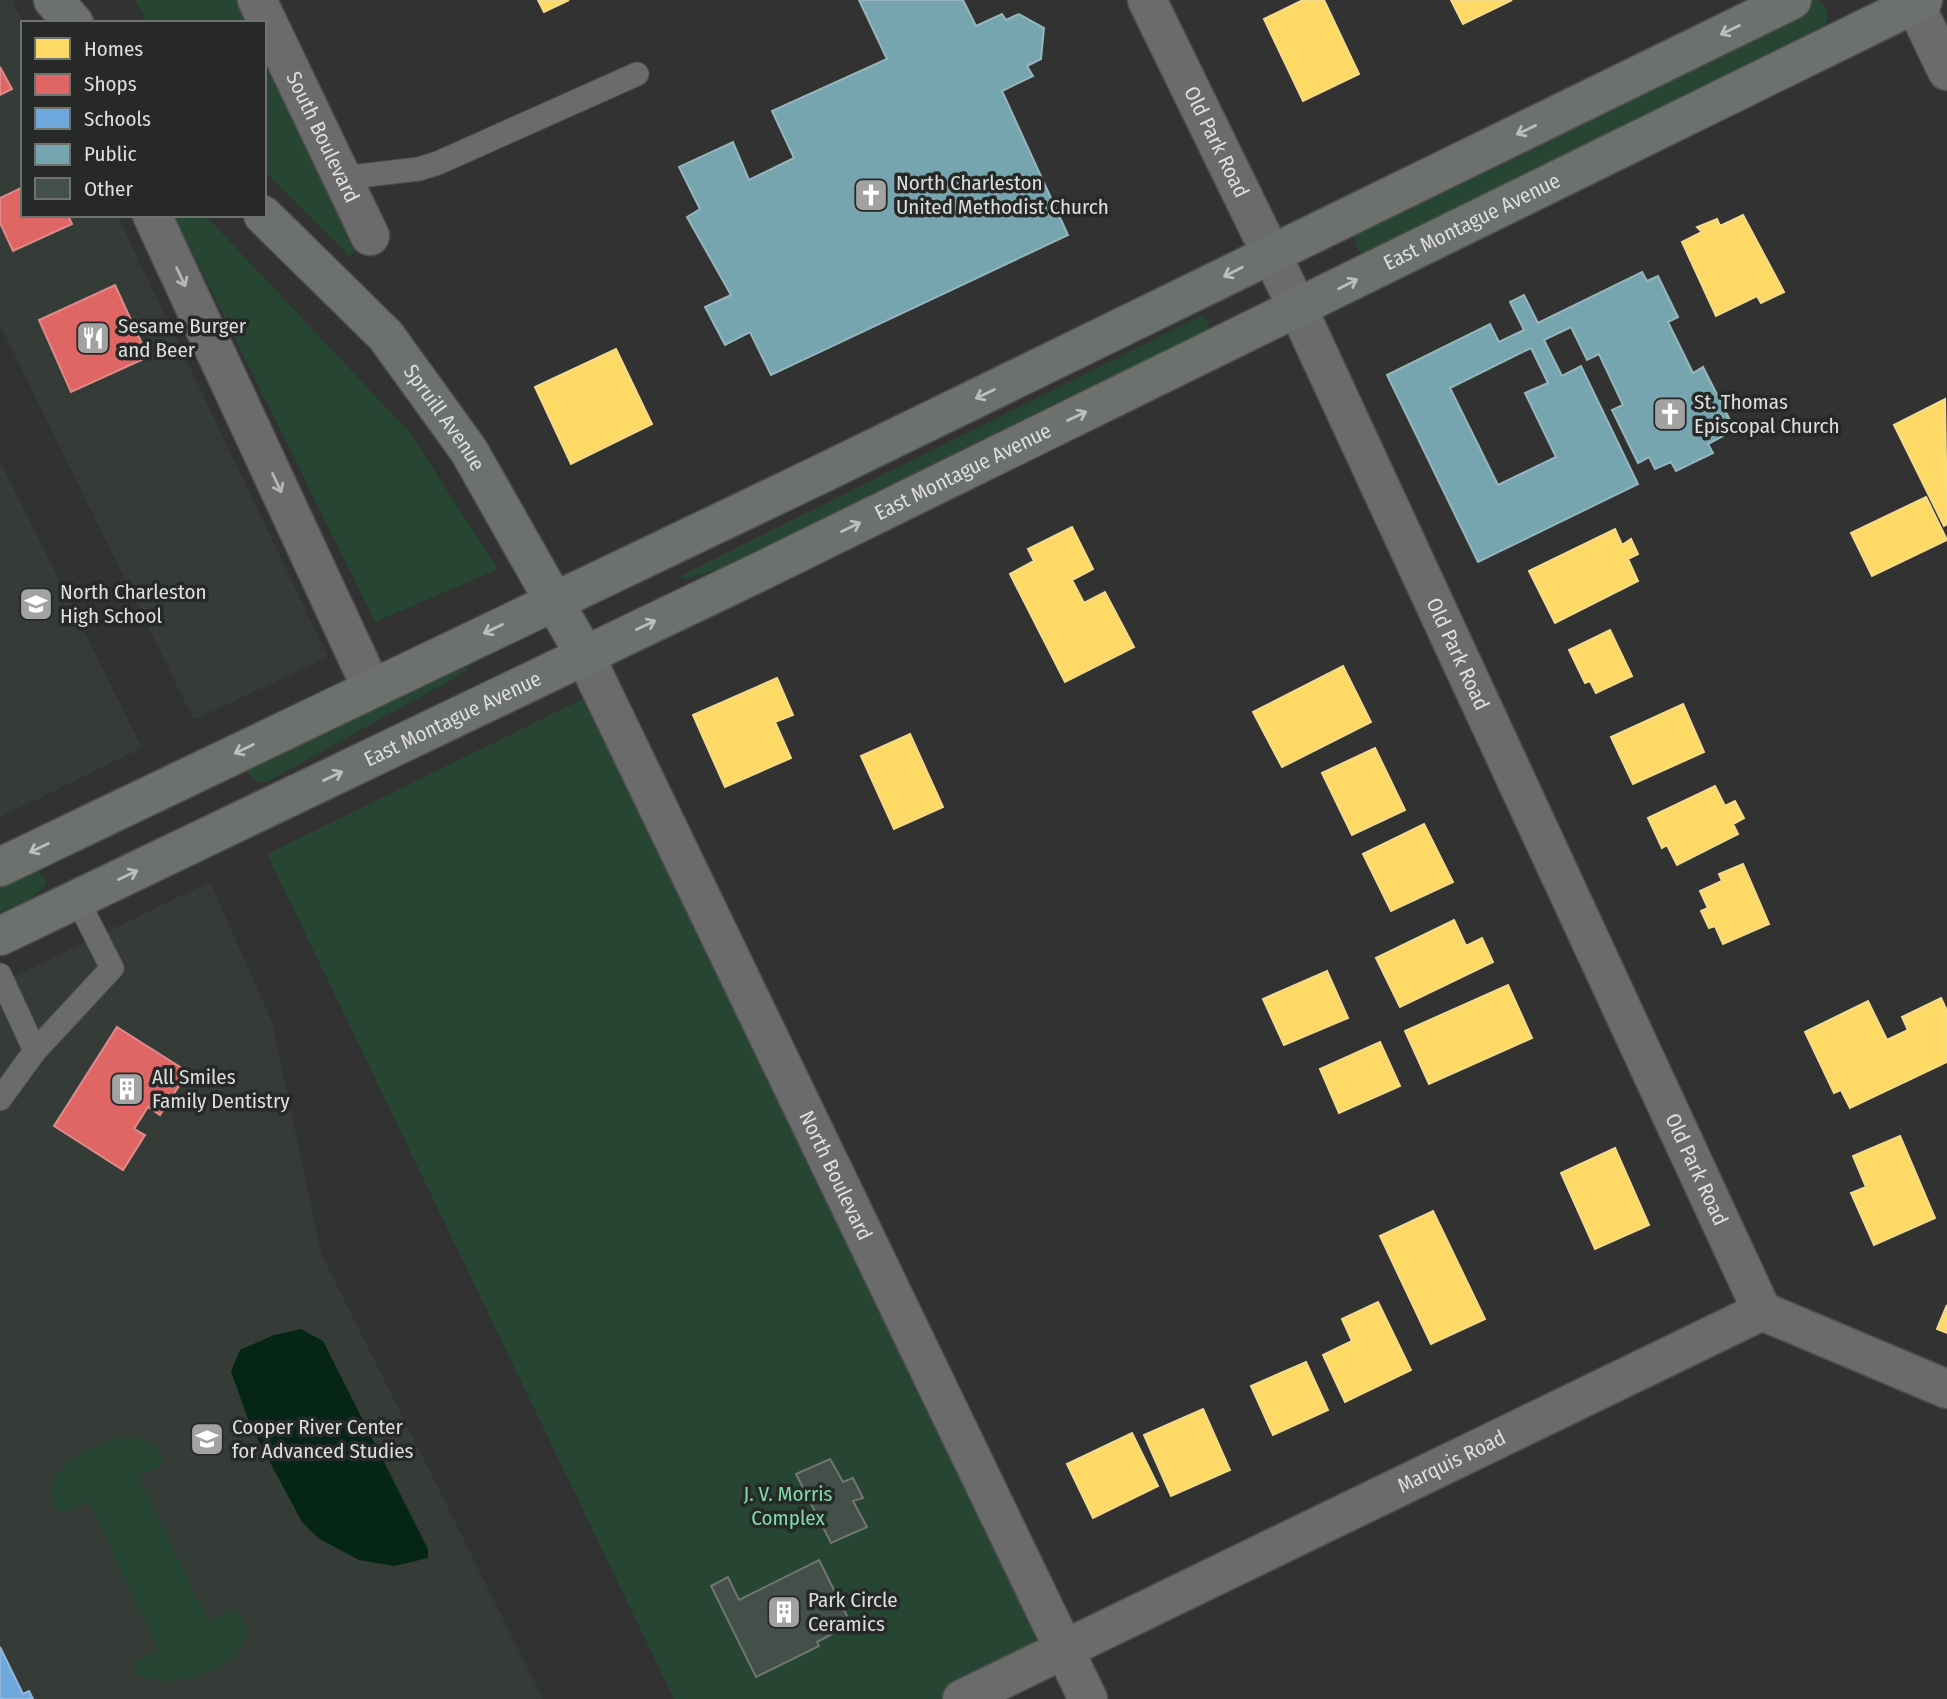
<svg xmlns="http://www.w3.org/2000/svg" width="1947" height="1699" viewBox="0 0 1947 1699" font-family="'Fira Sans Condensed',sans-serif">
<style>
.built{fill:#353c37}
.green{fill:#264533}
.water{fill:#052616}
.homes{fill:#ffd966;stroke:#f5db8a;stroke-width:2}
.shops{fill:#e06666;stroke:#df8a8a;stroke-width:2}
.schools{fill:#6fa8dc;stroke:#90b8dc;stroke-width:2}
.public{fill:#76a5af;stroke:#95b6bd;stroke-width:2;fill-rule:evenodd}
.building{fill:#435049;stroke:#737473;stroke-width:2}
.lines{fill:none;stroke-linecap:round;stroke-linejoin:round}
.lane-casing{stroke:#4d4e4d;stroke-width:25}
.street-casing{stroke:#4d4e4d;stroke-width:41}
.secondary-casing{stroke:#4d4e4d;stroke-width:41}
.lane{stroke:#6a6b6a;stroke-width:23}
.street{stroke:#6a6b6a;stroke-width:38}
.secondary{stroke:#6d716e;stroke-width:38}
.oneway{stroke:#bbbebc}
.oneway2{stroke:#b5b6b5}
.labels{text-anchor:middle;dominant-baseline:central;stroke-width:7;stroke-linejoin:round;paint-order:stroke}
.street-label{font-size:21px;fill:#dddfdd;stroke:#272928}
.poi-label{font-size:21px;fill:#dddfdd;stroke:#272928;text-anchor:start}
.park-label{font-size:21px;fill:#7fdda6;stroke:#272928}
</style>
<rect width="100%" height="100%" fill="#323232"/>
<path class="built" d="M0 0H12L23 23V215H117L328 657 194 720 0 325Z
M0 461 142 748 0 817Z
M210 882 272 1022 321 1253 543 1699H0V983Z"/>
<path class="green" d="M136 0H250L261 23H147Z
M1807 0H1818L1827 8V26L1364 254 1357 249 1354 235Z
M264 28 370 236 349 256 264 171Z
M174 215H205L410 433 498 569 375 622Z
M1201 316 1207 319 1209 332 1201 336 721 568 686 579 680 576Z
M466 659 467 670 460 675 267 782H257L244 769Z
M601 690 1064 1649 963 1699H674L267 854Z
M38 870 47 882C37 899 18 904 0 912V886Z
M123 1437C141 1438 156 1440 163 1458L161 1466 138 1477 209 1622 230 1612 241 1613C269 1666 157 1699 134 1669L137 1661 159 1649 88 1502 62 1512 55 1508C39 1466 92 1446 123 1437Z"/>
<path class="water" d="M301 1329 323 1341 428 1549V1558L394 1566 359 1560 318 1538 302 1522 250 1425 231 1371 240 1350 274 1335Z"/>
<path class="homes" d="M538 0H569L544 12Z
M1303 0H1324L1359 74 1303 101 1264 19Z
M1451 0H1512L1463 24Z
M1743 215 1784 292 1761 303 1757 296 1716 316 1682 242 1702 232 1697 227 1717 219 1720 226Z
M616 349 652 424 571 464 535 387Z
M1945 399 1947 524 1944 526 1894 425Z
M1926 497 1947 540 1872 576 1851 533Z
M1072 527 1093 569 1072 580 1084 603 1105 592 1134 647 1065 682 1010 574 1034 561 1028 549Z
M1615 529 1622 545 1631 539 1638 554 1628 559 1638 581 1555 623 1529 571Z
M1610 630 1632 676 1596 693 1590 681 1585 683 1569 650Z
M1343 666 1371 722 1282 767 1253 712Z
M777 678 793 715 775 722 791 758 725 787 693 715Z
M1683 704 1704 752 1633 784 1611 737Z
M910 734 943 807 894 829 861 756Z
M1375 748 1405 810 1352 835 1322 773Z
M1715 786 1725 806 1735 801 1744 818 1733 824 1738 834 1677 865 1667 845 1662 848 1648 818Z
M1424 824 1453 882 1391 911 1363 854Z
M1743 864 1769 924 1723 944 1715 926 1709 928 1701 911 1708 908 1700 891 1722 881 1719 874Z
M1454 920 1466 946 1482 938 1493 962 1400 1007 1376 958Z
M1327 971 1348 1018 1284 1045 1263 999Z
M1508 985 1532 1038 1429 1084 1405 1031Z
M1941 998 1947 1011V1062L1850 1108 1841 1090 1834 1093 1805 1032 1868 1001 1887 1040 1908 1030 1902 1017Z
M1380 1042 1400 1086 1339 1113 1320 1069Z
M1900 1136 1935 1218 1874 1245 1851 1193 1866 1187 1853 1156Z
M1615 1148 1649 1225 1595 1249 1561 1173Z
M1433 1211 1485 1319 1431 1344 1380 1236Z
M1378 1302 1411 1370 1345 1402 1323 1355 1352 1341 1342 1319Z
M1947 1305V1333L1937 1329Z
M1306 1362 1328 1410 1273 1435 1251 1386Z
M1203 1409 1230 1470 1171 1496 1144 1435Z
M1132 1433 1158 1486 1093 1518 1067 1464Z"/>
<path class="shops" d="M0 67 12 89 0 95Z
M23 187V215H68L72 224 13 251 0 223V198Z
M115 285 148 357 71 392 39 320Z
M117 1027 188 1072 160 1115 148 1107 134 1129 145 1135 123 1170 54 1126Z"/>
<path class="schools" d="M0 1647 23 1694 29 1691 33 1699H0Z"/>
<path class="public" d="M859 0H963L976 26 1002 14 1006 20 1019 14 1044 28 1041 59 1027 66 1033 76 1002 91 1068 235 771 375 750 332 725 345 705 307 731 295 687 217 700 209 679 167 733 142 749 180 794 158 772 111 887 59Z
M1642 272 1647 281 1658 276 1678 317 1668 322 1693 373 1703 367 1729 418 1717 423 1723 436 1708 444 1713 453 1676 471 1671 462 1655 469 1649 457 1638 463 1612 410 1623 405 1599 354 1587 360 1571 327 1544 340 1562 376 1581 366 1638 484 1478 562 1387 375 1490 324 1499 342 1524 330 1510 302 1524 295 1538 323ZM1531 348 1548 383 1525 393 1556 457 1498 485 1450 388Z"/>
<path class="building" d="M830 1459 843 1482 853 1478 863 1498 853 1501 867 1527 831 1543 796 1474Z
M819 1560 851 1624 817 1642 819 1646 756 1677 711 1586 728 1577 739 1600Z"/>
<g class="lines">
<g class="lane-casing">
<path id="lane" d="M342 178 419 169 438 163 637 74
M0 975 35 1051
M0 1099 35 1051 112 968 77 899"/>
</g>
<g class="street-casing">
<g id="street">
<path id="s1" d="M257 0 370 236"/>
<path id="s2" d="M1147 0 1298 309 1762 1311"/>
<path d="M1913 0 1947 71"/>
<path d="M152 215 371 687"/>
<path id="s3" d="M584 654 1088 1699"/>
<path id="s4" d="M962 1699 1762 1311 1947 1389"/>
</g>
</g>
<g class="secondary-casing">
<g id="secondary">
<path d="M53 0 74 23"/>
<path id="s5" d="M263 215 386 336 469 451 584 654"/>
<path d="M0 867 821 474 1792 0"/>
<path id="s6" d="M0 936 757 573 1923 0"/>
</g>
</g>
<use href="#lane" class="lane"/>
<use href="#street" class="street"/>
<use href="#secondary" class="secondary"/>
</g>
<defs><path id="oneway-shaft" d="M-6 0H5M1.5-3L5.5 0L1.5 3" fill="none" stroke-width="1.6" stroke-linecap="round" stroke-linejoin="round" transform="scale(1.75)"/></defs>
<g class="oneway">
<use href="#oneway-shaft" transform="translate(1730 30) rotate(154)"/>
<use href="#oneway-shaft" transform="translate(1526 130) rotate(154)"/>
<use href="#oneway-shaft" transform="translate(1233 272) rotate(153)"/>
<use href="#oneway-shaft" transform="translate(1348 284) rotate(-27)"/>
<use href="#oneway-shaft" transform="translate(985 394) rotate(154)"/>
<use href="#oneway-shaft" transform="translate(1077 416) rotate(-26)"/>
<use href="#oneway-shaft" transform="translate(851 527) rotate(-26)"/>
<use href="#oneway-shaft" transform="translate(646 625) rotate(-25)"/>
<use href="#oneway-shaft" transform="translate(493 629) rotate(154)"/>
<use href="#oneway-shaft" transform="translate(244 749) rotate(154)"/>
<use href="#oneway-shaft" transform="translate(333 776) rotate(-26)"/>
<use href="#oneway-shaft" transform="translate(39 848) rotate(154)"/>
<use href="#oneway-shaft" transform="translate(128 875) rotate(-25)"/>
</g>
<g class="oneway2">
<use href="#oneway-shaft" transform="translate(181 277) rotate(65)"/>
<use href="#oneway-shaft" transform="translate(277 483) rotate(65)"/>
</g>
<defs>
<g id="church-square" transform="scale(1.75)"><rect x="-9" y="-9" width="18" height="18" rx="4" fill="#a1a2a1" stroke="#272928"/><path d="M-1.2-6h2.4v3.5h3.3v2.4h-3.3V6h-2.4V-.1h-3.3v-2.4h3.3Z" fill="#fff"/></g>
<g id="restaurant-square" transform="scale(1.75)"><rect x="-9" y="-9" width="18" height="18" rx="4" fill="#a1a2a1" stroke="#272928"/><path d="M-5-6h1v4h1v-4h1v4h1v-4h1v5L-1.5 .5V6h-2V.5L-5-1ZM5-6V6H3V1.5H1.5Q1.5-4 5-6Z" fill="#fff"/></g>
<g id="school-square" transform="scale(1.75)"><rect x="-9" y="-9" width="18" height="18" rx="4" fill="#a1a2a1" stroke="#272928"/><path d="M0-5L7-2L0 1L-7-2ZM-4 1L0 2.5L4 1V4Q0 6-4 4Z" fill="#fff"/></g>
<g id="building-square" transform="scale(1.75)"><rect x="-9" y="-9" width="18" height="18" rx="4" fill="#a1a2a1" stroke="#272928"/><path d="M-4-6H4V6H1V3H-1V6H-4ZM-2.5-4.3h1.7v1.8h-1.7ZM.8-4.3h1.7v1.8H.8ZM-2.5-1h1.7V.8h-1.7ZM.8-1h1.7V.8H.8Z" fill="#fff"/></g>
</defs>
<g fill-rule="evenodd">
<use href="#church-square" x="871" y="195"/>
<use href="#restaurant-square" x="93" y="338"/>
<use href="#church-square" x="1670" y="414"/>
<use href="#school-square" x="36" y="604"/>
<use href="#building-square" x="127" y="1089"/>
<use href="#school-square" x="207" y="1439"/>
<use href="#building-square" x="784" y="1612"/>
</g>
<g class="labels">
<g class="street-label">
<text stroke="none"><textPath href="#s1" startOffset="152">South Boulevard</textPath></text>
<text stroke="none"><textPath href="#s2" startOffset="158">Old Park Road</textPath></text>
<text stroke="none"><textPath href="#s6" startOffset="1636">East Montague Avenue</textPath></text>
<text stroke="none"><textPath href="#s5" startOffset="273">Spruill Avenue</textPath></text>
<text stroke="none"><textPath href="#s6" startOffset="1069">East Montague Avenue</textPath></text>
<text stroke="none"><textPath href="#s2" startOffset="724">Old Park Road</textPath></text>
<text stroke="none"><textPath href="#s6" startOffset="502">East Montague Avenue</textPath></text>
<text stroke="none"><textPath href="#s2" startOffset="1292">Old Park Road</textPath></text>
<text stroke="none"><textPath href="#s3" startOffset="579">North Boulevard</textPath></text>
<text stroke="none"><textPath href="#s4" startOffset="544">Marquis Road</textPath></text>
</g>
<g class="poi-label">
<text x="896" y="183">North Charleston<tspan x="896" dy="24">United Methodist Church</tspan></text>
<text x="118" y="326">Sesame Burger<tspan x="118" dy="24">and Beer</tspan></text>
<text x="1694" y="402">St. Thomas<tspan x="1694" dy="24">Episcopal Church</tspan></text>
<text x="60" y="592">North Charleston<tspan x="60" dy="24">High School</tspan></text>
<text x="152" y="1077">All Smiles<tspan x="152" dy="24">Family Dentistry</tspan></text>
<text x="232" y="1427">Cooper River Center<tspan x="232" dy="24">for Advanced Studies</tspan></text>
<text x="808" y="1600">Park Circle<tspan x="808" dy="24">Ceramics</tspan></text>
</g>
<g class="park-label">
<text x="788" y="1494">J. V. Morris<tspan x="788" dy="24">Complex</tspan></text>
</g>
</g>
<rect x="21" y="21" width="245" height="196" fill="#272928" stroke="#707270" stroke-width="2"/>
<rect x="35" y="38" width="35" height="21" fill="#ffd966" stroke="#707270" stroke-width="2"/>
<text x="84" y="56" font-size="21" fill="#dddfdd">Homes</text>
<rect x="35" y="74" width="35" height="21" fill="#e06666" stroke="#707270" stroke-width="2"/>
<text x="84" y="91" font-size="21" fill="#dddfdd">Shops</text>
<rect x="35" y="108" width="35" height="21" fill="#6fa8dc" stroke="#707270" stroke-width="2"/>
<text x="84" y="126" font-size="21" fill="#dddfdd">Schools</text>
<rect x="35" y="144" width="35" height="21" fill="#76a5af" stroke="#707270" stroke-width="2"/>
<text x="84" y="161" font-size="21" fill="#dddfdd">Public</text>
<rect x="35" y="178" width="35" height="21" fill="#435049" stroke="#707270" stroke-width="2"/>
<text x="84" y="196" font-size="21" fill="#dddfdd">Other</text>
</svg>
